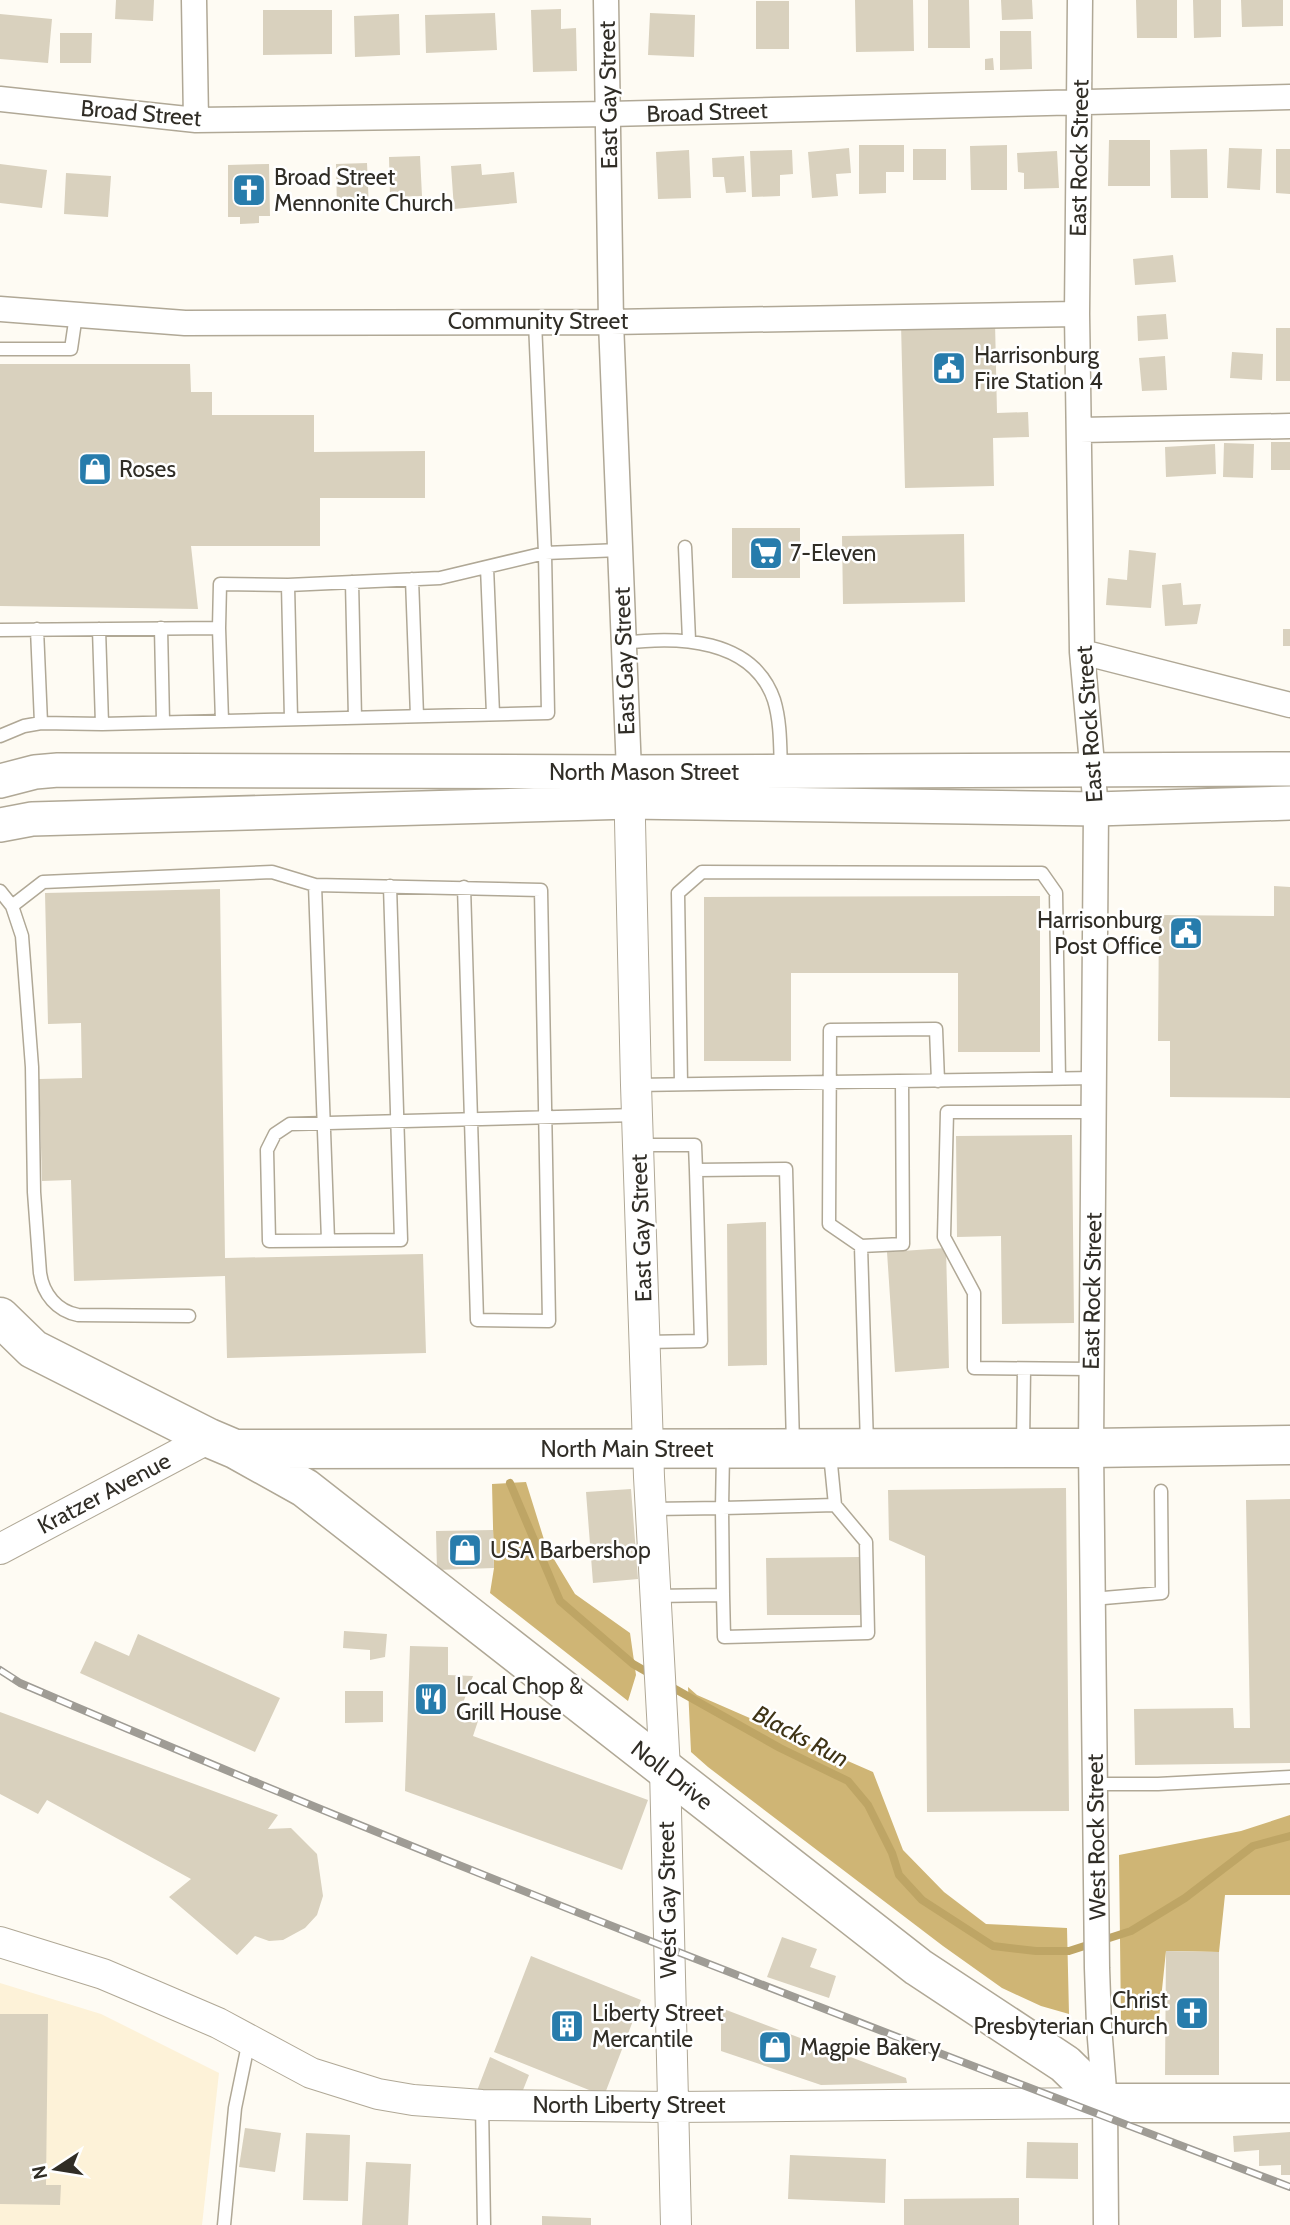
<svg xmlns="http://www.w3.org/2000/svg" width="1290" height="2225" viewBox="0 0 1290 2225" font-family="Cabin,sans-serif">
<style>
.built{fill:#fdf2d8}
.forest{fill:#cfb575}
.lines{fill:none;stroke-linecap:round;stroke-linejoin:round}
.stream{stroke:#bea565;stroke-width:8}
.building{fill:#d9d1be}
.service-casing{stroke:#b0a896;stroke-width:15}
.minor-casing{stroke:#b0a896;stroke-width:27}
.tertiary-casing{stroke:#b0a896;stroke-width:32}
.secondary-casing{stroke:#b0a896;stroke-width:36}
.primary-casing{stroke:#b0a896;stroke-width:41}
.service{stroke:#fff;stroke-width:12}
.minor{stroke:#fff;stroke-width:24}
.tertiary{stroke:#fff;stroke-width:30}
.secondary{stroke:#fff;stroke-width:33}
.primary{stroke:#fff;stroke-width:38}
.rail-casing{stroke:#9f9c95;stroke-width:8}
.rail{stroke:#fff;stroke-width:5;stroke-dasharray:16;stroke-linecap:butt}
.labels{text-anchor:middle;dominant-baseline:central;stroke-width:5;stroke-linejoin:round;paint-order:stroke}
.street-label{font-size:23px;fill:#302d26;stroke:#fff}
.poi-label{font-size:23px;fill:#302d26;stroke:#fff;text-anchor:start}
.water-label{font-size:24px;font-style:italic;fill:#3f3416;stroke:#fff}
</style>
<rect width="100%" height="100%" fill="#fefbf3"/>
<path class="built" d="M0 1983 101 2014 219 2073 202 2225H0Z"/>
<path class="forest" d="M526 1482 546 1546 575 1594 630 1633 636 1675 628 1701 490 1593 494 1568 492 1484Z
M688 1687 697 1695 873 1772 903 1850 944 1892 986 1924 1067 1928 1069 2014 1041 2006 1002 1988 943 1946 708 1767 691 1752Z
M1290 1815V1895H1225L1219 1952 1166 1951 1158 2028 1121 2023 1119 1855 1241 1831Z"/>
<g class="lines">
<path class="stream" d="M510 1483 560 1601 633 1664 654 1676
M668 1685 780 1748 848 1781 868 1805 892 1853 899 1875 922 1900 993 1946 1036 1951H1069L1131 1931 1185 1898 1253 1846 1290 1836"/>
</g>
<path class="building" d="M116 0H154L153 21 115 19Z
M855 0H913L914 51 856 52Z
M928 0H969L970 48H928Z
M1001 0H1032L1033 19 1002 20Z
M1136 0H1177V38H1137Z
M1193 0H1221V37L1194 38Z
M1241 0H1283V26L1242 27Z
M756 1H789V49H756Z
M561 9V29L576 28 577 71 533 72 531 10Z
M263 10H332V54L263 55Z
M495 13 497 50 426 53 425 15Z
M650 13 695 15 694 57 648 55Z
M0 14 52 19 48 63 0 59Z
M399 14 400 55 355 57 354 16Z
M1000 31H1031L1032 69 1000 70Z
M60 33H92L91 63H60Z
M993 58 994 70H985V59Z
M1109 140H1150V186H1108Z
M859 145H904V172H886V193L859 194Z
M1007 145V190H971L970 146Z
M849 148 851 173 836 174 838 196 812 198 808 152Z
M1229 148 1262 149 1260 190 1227 188Z
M913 149H946V180H913Z
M1207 149 1208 198H1171L1170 150Z
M1276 149H1290V194L1276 193Z
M689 150 691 198 658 199 656 152Z
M792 150 793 174 780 175V196L752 197 750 151Z
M1057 151 1059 188 1024 189V173L1018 172 1017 153Z
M420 156 422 196 390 197 389 157Z
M744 156 746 192 726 193 724 177H713L712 158Z
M367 163 369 209 337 210 336 164Z
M0 164 47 170 42 208 0 203Z
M269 164 270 216H259V223L240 224V217H228V165Z
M481 164 482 175 514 172 517 203 454 209 451 166Z
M66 173 111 176 108 217 64 214Z
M1173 255 1176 282 1135 285 1133 259Z
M1166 314 1168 339 1138 341 1137 316Z
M995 322 997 413 1028 412 1029 437 993 438 994 486 905 488 901 324Z
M1276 328H1290V381H1276Z
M1232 352 1263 354 1262 380 1230 378Z
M1165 356 1167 390 1142 391 1139 358Z
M0 364H190L191 392H212V415H314V452L425 451V498H320V546H191L198 609 0 606Z
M1271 442H1290V470H1271Z
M1224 443 1254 444 1253 478 1223 477Z
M1215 444 1216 474 1166 477 1165 447Z
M732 528H800V578H732Z
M964 534 965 602 843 604 842 536Z
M1129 550 1156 553 1151 608 1106 605 1108 578 1127 580Z
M1181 583 1183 605 1201 604 1197 624 1165 626 1162 585Z
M1283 629H1290V646H1283Z
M1274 886 1290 887V1098L1170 1097V1041H1158L1159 915 1274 916Z
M220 889 225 1258 423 1254 426 1353 227 1358 225 1276 74 1281 71 1180 42 1181 39 1079 82 1078 81 1023 48 1024 45 893Z
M1040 896V1052H958V973H791V1061H704V897Z
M1072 1135 1074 1323 1002 1324 1001 1236 957 1237 956 1136Z
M766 1222 767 1365 728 1366 727 1224Z
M946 1248 949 1368 895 1372 887 1252Z
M1066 1488 1069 1811 927 1812 925 1556 889 1540 888 1490Z
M631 1489 638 1579 593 1583 586 1492Z
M1290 1499V1763L1135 1765 1134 1709 1233 1708 1234 1728H1250L1246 1500Z
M493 1530 494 1568 437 1570 436 1531Z
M860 1557V1615H767L766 1558Z
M344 1631 387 1634 385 1657 370 1660V1650L343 1648Z
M138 1634 280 1698 255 1752 80 1673 95 1641 129 1656Z
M410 1646 448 1647V1675L473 1676 460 1711 479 1718 473 1736 648 1800 622 1870 405 1791Z
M345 1691H383V1722L345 1723Z
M0 1712 278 1815 268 1829 291 1828 317 1854 323 1896 317 1915 305 1928 283 1940 269 1941 255 1936 237 1955 169 1897 191 1879 47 1800 38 1814 0 1794Z
M782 1937 817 1949 810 1967 836 1976 829 1998 767 1977Z
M1166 1951 1219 1952V2075H1165Z
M531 1956 641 2000 604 2096 494 2052Z
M721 2008 906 2078 907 2083 821 2085 721 2051Z
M0 2014H48L46 2185H61L60 2205 0 2204Z
M490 2057 529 2075 521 2095 475 2096Z
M245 2128 281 2133 275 2172 239 2167Z
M1290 2132V2175H1281V2165L1259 2166V2150L1234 2152 1233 2136Z
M306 2133 350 2135 348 2201 303 2200Z
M1027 2142 1078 2143V2179L1026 2178Z
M790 2155 886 2159 885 2203 788 2199Z
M366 2162 411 2164 408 2225H362Z
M1019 2198V2225H904V2199Z
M542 2216 591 2218V2225H542Z"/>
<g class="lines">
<g class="service-casing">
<path id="service" d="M0 349H71L76 315
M685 547 689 640
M487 567 493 714
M412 579 417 716
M352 582 355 718
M288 585 291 719
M161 628 163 722
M219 628 222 721
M37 629 41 723
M99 629 102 724
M0 630 219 628 220 584 288 585 440 578 545 553 620 550
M624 643C677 636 753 638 774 700 781 723 780 748 781 771
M0 736 24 726 41 723 102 724 548 713 545 553 535 322
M315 885 328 1240
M390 886 401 1240 269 1241 267 1150 275 1134 290 1124 637 1115
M0 891 12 906 22 936 32 1067 34 1192 40 1273C43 1294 57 1311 78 1315L189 1316
M12 906 43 882 272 872 315 885 541 890 549 1321 477 1320 464 887
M681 1084 678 893 702 872 1042 873 1056 893 1059 1079
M636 1085 1095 1078
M639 1145H695L696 1170
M861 1246 903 1244 902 1081
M645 1342 701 1341 696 1170 786 1169 793 1445
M1091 1369 974 1368V1293L944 1237 947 1112H1094
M867 1445 861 1246 829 1224 830 1030 936 1029 938 1081
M1023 1445 1024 1369
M723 1453 722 1508 835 1505 830 1454
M651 1509 722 1508 723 1595 654 1596
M723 1595 724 1637 868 1633 866 1542 835 1505
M1092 1599 1162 1593 1161 1491
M1095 1784H1158L1290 1777
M482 2105 484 2225
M224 2225 235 2108 249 2040"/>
</g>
<g class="minor-casing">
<path id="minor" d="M194 0 196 120
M606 0 611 322 629 772
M1080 0 1077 314 1082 652 1096 809 1091 1448 1097 1968 1099 2026 1105 2103 1106 2225
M0 99 196 120 609 114 1290 97
M0 309 185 323 611 322 1077 314
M1080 430 1290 426
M1082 652 1290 705"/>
</g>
<g class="tertiary-casing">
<path id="tertiary" d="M629 777 636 1085 649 1477 665 1769 676 2225
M0 1549 209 1438
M0 1942 103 1974 155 1996 218 2023 311 2073 378 2094 413 2100 482 2105 672 2107 1105 2103"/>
</g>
<g class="secondary-casing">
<path id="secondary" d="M0 781 35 772 58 770 629 772 1290 769
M0 825 32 819 630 802 1096 809 1290 803"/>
</g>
<g class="primary-casing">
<path id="primary" d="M0 1317 33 1349 209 1438 235 1449 305 1488 918 1967 1065 2064 1105 2103H1290
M238 1449 1091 1448 1290 1445"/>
</g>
<use href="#service" class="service"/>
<use href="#minor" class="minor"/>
<use href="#tertiary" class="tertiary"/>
<use href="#secondary" class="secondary"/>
<use href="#primary" class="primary"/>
<g class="rail-casing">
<path id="rail" d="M0 1670 20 1683C438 1863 864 2025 1290 2187"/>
</g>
<use href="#rail" class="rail"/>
</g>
<defs>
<g id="church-square" transform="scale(1.75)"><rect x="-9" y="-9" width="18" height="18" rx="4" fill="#277cac" stroke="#fff"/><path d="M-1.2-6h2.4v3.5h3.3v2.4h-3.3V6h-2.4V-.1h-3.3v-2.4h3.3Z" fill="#fff"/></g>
<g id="civic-square" transform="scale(1.75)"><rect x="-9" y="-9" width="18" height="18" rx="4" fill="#277cac" stroke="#fff"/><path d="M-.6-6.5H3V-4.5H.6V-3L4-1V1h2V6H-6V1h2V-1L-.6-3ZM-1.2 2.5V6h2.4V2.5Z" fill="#fff"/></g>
<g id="shop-square" transform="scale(1.75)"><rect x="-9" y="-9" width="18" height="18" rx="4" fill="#277cac" stroke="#fff"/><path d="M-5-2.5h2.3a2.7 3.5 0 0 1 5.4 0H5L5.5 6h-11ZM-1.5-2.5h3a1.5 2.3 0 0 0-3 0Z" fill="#fff"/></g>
<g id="supermarket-square" transform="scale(1.75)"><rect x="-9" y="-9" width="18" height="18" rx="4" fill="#277cac" stroke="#fff"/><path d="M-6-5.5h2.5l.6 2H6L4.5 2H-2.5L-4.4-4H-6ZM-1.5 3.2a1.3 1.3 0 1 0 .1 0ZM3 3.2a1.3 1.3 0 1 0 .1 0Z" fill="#fff"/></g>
<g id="restaurant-square" transform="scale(1.75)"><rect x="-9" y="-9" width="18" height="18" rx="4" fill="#277cac" stroke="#fff"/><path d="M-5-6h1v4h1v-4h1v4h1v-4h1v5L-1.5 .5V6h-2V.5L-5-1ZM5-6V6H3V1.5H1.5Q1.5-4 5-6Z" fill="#fff"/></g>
<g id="building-square" transform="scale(1.75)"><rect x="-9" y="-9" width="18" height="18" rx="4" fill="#277cac" stroke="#fff"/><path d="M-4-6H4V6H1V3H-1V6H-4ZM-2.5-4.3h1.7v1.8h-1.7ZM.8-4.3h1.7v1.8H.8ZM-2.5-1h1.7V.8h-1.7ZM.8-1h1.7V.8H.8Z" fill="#fff"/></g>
</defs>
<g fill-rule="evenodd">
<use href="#church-square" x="249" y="190"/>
<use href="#civic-square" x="949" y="368"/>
<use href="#shop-square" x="95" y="469"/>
<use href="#supermarket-square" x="766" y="553"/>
<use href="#civic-square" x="1186" y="933"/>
<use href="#shop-square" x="465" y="1550"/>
<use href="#restaurant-square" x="431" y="1699"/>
<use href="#church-square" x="1192" y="2013"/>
<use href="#building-square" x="567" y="2026"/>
<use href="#shop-square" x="775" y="2047"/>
</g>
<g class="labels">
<g class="street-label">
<text transform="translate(608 95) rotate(-91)">East Gay Street</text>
<text transform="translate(707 112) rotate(-2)">Broad Street</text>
<text transform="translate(141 113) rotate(5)">Broad Street</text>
<text transform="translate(1079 158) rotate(-89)">East Rock Street</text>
<text x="538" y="321">Community Street</text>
<text transform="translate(624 661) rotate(-92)">East Gay Street</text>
<text transform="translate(1089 724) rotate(-94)">East Rock Street</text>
<text x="644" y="772">North Mason Street</text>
<text transform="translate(641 1228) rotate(-92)">East Gay Street</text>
<text transform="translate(1092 1291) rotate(-89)">East Rock Street</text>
<text x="627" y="1449">North Main Street</text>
<text transform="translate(104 1493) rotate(-28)">Kratzer Avenue</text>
<text transform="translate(672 1775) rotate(38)">Noll Drive</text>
<text transform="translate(1096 1837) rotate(-91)">West Rock Street</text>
<text transform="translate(667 1900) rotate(-91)">West Gay Street</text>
<text x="629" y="2105">North Liberty Street</text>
</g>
<g class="poi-label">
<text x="274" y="177">Broad Street<tspan x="274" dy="26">Mennonite Church</tspan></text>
<text x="974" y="355">Harrisonburg<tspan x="974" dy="26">Fire Station 4</tspan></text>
<text x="119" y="469">Roses</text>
<text x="790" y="553">7-Eleven</text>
<text x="1162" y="920" text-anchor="end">Harrisonburg<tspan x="1162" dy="26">Post Office</tspan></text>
<text x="490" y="1550">USA Barbershop</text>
<text x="456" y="1686">Local Chop &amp;<tspan x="456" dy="26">Grill House</tspan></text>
<text x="1168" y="2000" text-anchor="end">Christ<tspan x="1168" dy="26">Presbyterian Church</tspan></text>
<text x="592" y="2013">Liberty Street<tspan x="592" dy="26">Mercantile</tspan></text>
<text x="800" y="2047">Magpie Bakery</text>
</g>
<g class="water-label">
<text transform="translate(801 1736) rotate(28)">Blacks Run</text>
</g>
</g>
<g transform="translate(56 2169) rotate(258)" stroke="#ffffff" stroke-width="5" paint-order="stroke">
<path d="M0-5L12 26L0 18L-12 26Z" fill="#302d26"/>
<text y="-10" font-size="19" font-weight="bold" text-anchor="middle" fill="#302d26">N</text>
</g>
</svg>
